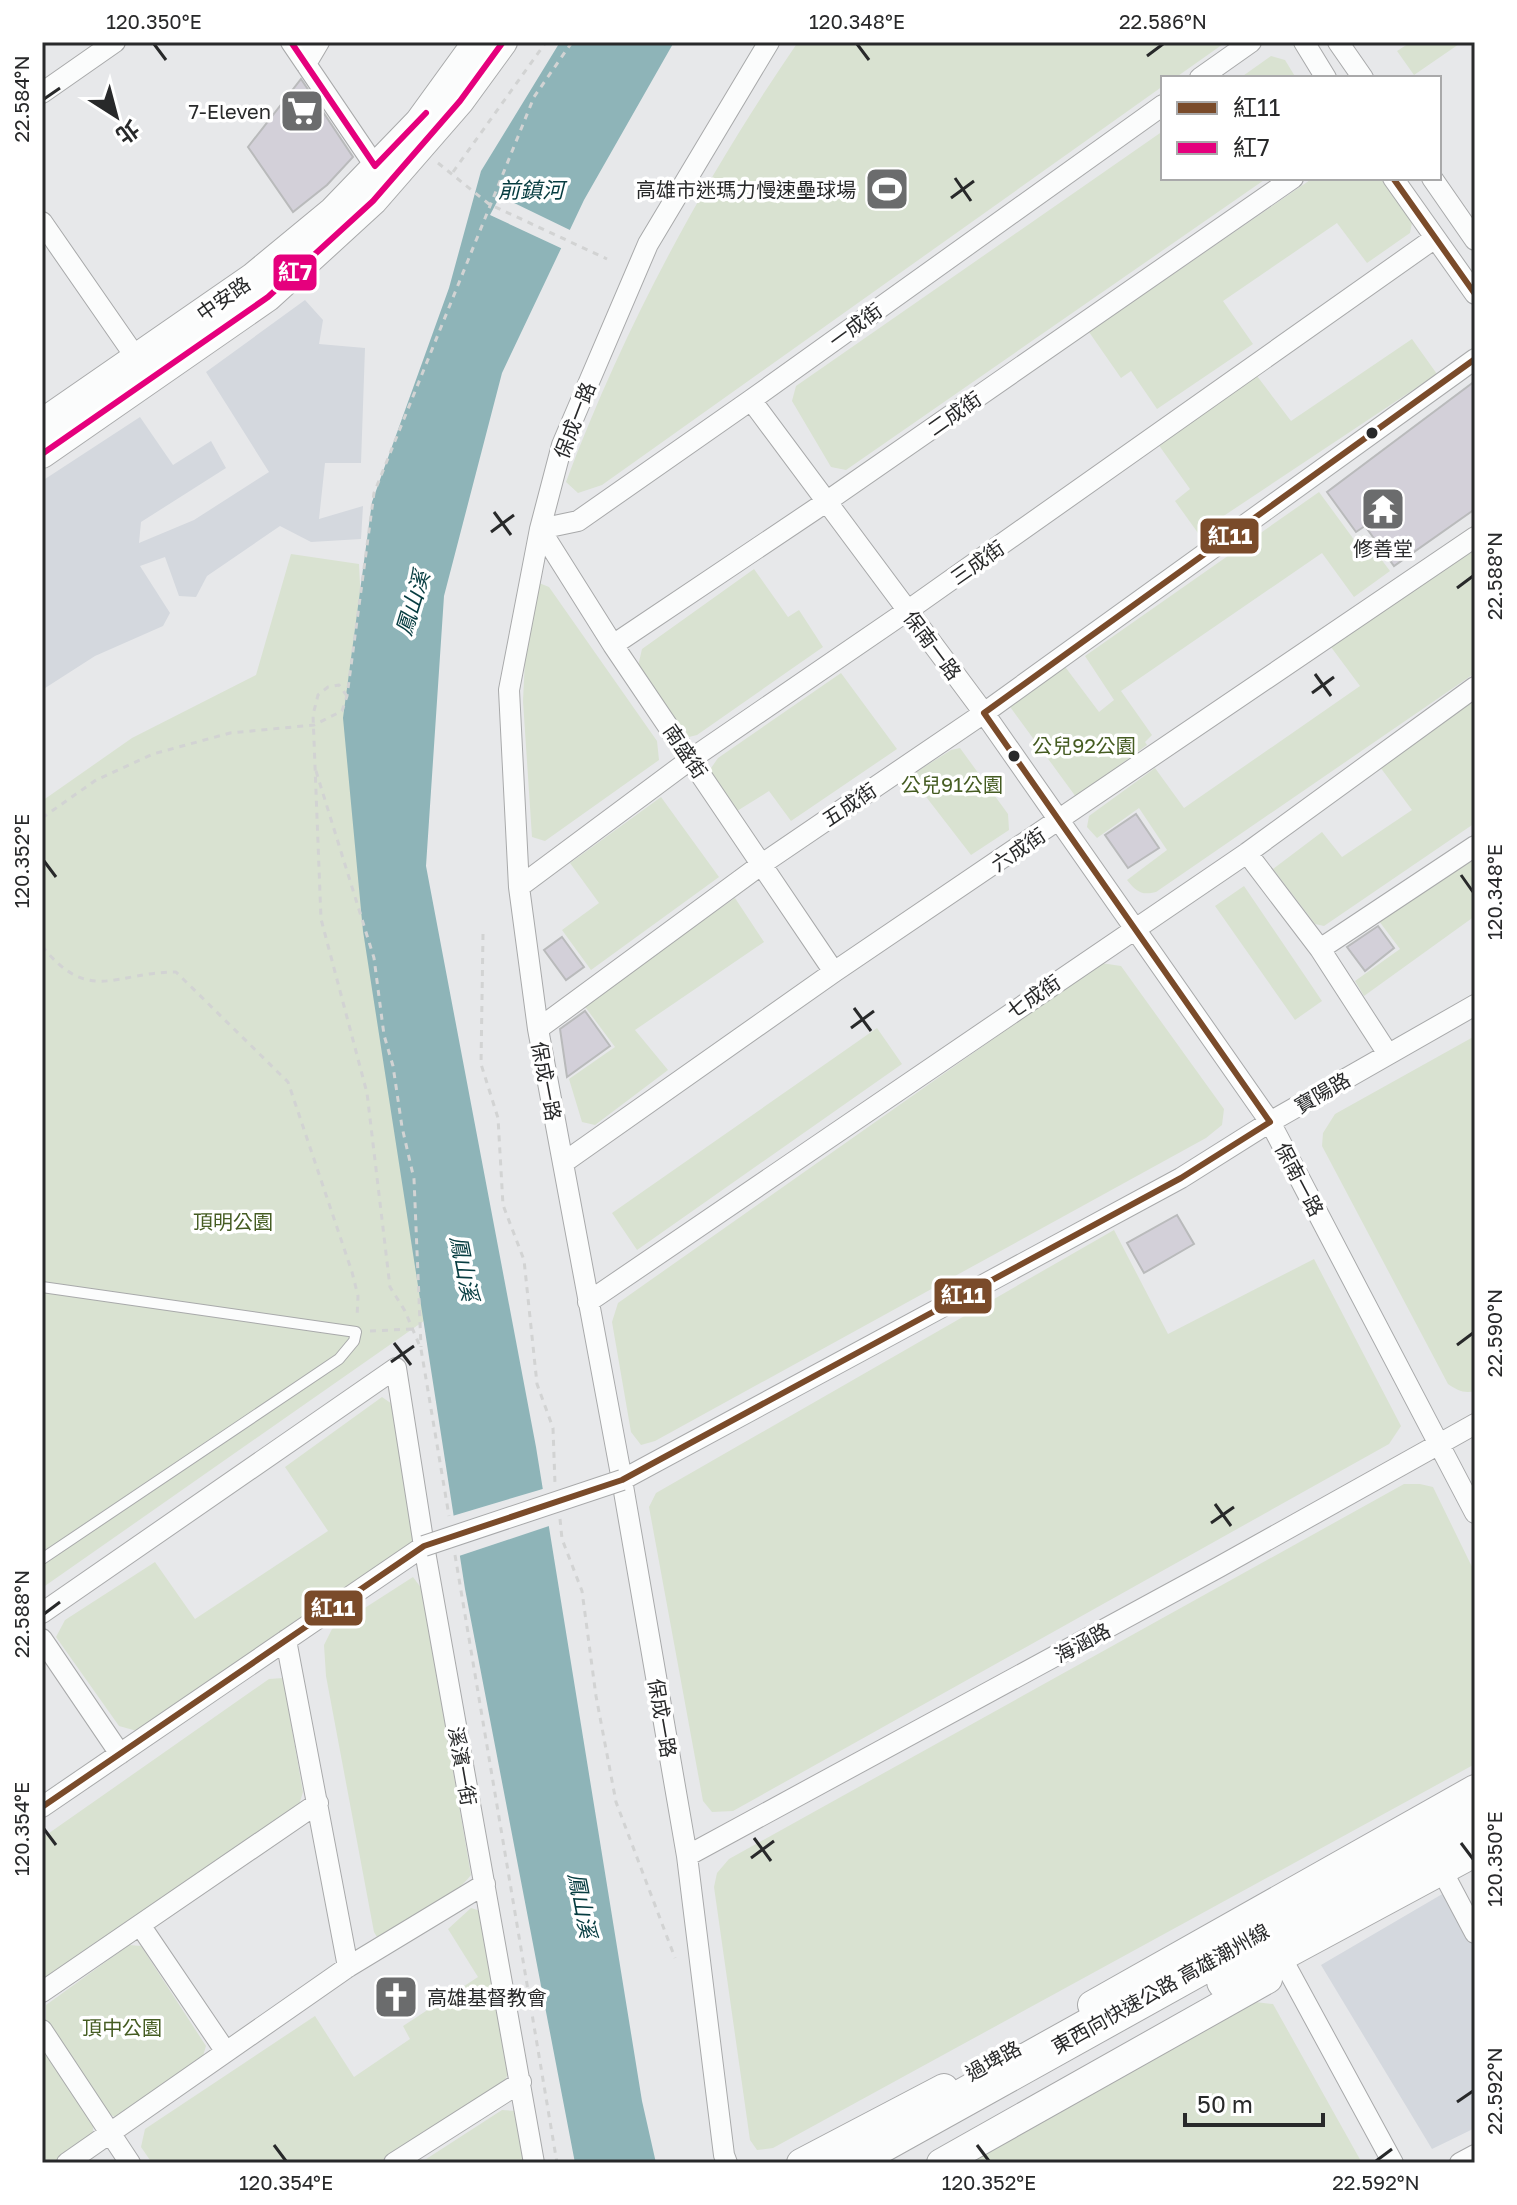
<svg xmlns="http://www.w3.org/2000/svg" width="1517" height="2205" viewBox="0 0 1517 2205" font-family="'Golos Text','Noto Sans TC',sans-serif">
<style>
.built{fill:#d4d8de}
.green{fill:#d9e2d1}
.water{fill:#8eb4b8}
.pier{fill:#e7e8ea}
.building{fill:#d3d0d9;stroke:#b9babb;stroke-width:2}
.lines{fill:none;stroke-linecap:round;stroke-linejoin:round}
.lane-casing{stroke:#a8a9aa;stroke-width:12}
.street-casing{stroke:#a8a9aa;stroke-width:22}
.secondary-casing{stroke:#a8a9aa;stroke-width:30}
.highway-casing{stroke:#a8a9aa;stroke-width:40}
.path{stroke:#d2d3d3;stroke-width:3;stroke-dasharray:6 6;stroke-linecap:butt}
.lane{stroke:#fbfcfc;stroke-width:10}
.street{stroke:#fbfcfc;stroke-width:20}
.secondary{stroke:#fbfcfc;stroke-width:28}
.highway{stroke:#fbfcfc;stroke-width:38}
.street-bridge-casing{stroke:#a8a9aa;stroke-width:22;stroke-linecap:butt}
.street-bridge{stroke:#fbfcfc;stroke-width:20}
.bus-1-casing{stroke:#fff;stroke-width:12}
.bus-2-casing{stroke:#fff;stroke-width:12}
.bus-1{stroke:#7a4b2a;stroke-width:6}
.bus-2{stroke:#e5007d;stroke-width:6}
.ticks{fill:none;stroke:#28292a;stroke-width:3}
.bus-dot{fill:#28292a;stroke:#fff;stroke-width:3}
.labels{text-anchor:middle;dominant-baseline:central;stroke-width:7;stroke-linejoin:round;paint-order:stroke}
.poi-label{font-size:20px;fill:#28292a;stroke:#fff;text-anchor:end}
.street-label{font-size:20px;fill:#28292a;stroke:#fff}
.park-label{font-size:20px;fill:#455c22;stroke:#fff}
.water-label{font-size:22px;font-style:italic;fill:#063c40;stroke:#fff}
.line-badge{stroke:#fff;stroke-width:3}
.badge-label{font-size:22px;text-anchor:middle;font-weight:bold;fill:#fff}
.neatline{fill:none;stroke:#28292a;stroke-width:3}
.ticks-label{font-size:20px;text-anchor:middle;fill:#28292a}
</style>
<rect width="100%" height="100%" fill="#e7e8ea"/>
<path class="built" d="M305 300 323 320 319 344 365 348 361 463H325L319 519 363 506 361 539 311 542 280 526 207 576 196 597 179 596 165 557 140 566 170 613 163 626 95 656 42 690V481L140 417 173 465 211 441 226 468 141 522 139 543 194 520 269 472 206 372Z
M1444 1893 1475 1949V2128L1432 2149 1321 1965Z"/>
<path class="green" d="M798 42H1226L1175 78H1163V86L602 485 578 493 566 482C624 327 704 179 798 42Z
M1411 42H1462L1414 75 1397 51Z
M1271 56 1285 60 1296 78H1240Z
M1163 131V178H1267L846 470 831 467 792 401 796 386Z
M1313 178H1381L1412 223 1410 233 1367 263 1337 223 1223 301 1253 344 1157 409 1131 371 1121 378 1089 332Z
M1412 339 1437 374 1198 533 1175 501 1190 489 1158 444 1257 376 1291 421Z
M1319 492 1355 541 1363 535 1390 571 1354 597 1322 553 1121 691 1152 735 1145 742 1147 745 1076 797 1008 704 1063 664 1099 712 1114 700 1085 656Z
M1475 549V673L1156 892C1141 896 1136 891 1127 880L1167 850 1139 808 1097 838 1087 827 1089 816 1155 768 1184 808 1360 686 1331 647Z
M291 554 359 564 379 964 441 1309 42 1588V801L132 738 256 675Z
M754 569 788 617 799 610 823 647 697 735 685 738 638 666 642 649Z
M539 583 549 587 657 741 659 760 545 841 532 837 523 701 527 617Z
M841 673 897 749 791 821 769 791 737 811 709 771 718 758Z
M1475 698V823L1324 926 1315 924 1273 869 1322 832 1342 857 1412 810 1380 767Z
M960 748 1008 814 1009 830 971 855 910 776 951 750Z
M661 797 719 877 591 970 562 930 599 903 570 863Z
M1475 849V916L1364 996 1355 981 1400 949 1376 917Z
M1244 886 1322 1001 1295 1020 1215 906Z
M735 898 764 942 635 1030 668 1070 595 1125 582 1122 569 1079 615 1047 583 1004Z
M1101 963 1121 966 1224 1109 1222 1125 1206 1138 655 1441 641 1445 631 1432 612 1322 618 1303Z
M877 1028 902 1064 637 1250 612 1213Z
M1475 1036V1391C1464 1394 1457 1390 1448 1384L1322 1146 1323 1133 1335 1114Z
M1114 1230 1168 1334 1314 1259 1401 1426 1389 1444 733 1811 712 1812 703 1801 649 1507 656 1493Z
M382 1397 392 1404 412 1526V1546L137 1731 119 1726 56 1637 65 1620 155 1562 195 1619 328 1531 285 1467Z
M1404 1484H1420L1433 1487 1475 1573V1764L773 2148 757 2150 750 2140 714 1887 717 1873 729 1859Z
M413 1577 422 1589 471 1875C454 1897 405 1931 377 1937L374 1932 326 1676 324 1645 332 1629Z
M283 1678 303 1792 298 1808 47 1980 42 1979V1838L269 1679Z
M471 1908 481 1911 510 2070 503 2084 378 2163H152L141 2147 145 2129 315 2016 354 2077 410 2039 403 2026 478 1977 448 1929Z
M129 1945 141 1946 206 2046 203 2056 115 2117 105 2112 46 2022V2005Z
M1255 2002 1273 2004 1362 2163H960Z
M42 2042 94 2122 92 2138 57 2163H42Z
M502 2110 517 2111 525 2163H420Z"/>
<path class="water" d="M560 42H674L584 200 502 373 444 596 426 866 536 1447 642 2101 656 2163H575L465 1589 363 931 343 718 372 502 449 288 481 171Z"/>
<path class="pier" d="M500 196 574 232 565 250 490 215Z
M546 1488 552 1525 456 1557 449 1517Z"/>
<path class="building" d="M301 79 353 157 327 185 293 212 248 147Z
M1475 381V509L1394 566 1365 526 1356 532 1327 492Z
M1136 814 1159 848 1128 868 1105 835Z
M1378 926 1394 948 1365 971 1347 947Z
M562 937 584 967 566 980 544 950Z
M585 1011 610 1046 567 1077 560 1029Z
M1177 1215 1194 1244 1144 1273 1127 1243Z"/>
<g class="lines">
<g class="lane-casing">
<path id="lane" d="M42 1287 356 1332 354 1341 339 1359 42 1559"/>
</g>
<g class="street-casing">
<path id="street" d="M291 42 375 166 384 176
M1304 42 1326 78
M1338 42 1363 78
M306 64 319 42
M1200 78 1251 42
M42 93 115 42
M1393 178 1475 294
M1432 178 1475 240
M42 222 137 359
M751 400 984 713 1270 1122 1475 1513
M613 645 826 502 1293 178
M1247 853 1320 949 1388 1054
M519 887 691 759 907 611 1435 238
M1320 949 1475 846
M834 972 613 645 540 529 578 521 751 400 1163 105
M538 1029 762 864 984 713 1475 359
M563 1163 834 972 1475 537
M588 1302 1247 853 1475 687
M622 1480 1181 1178 1270 1122 1475 1005
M42 1613 396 1368 424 1546 534 2163
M42 1639 120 1754
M286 1640 348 1967
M42 1807 424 1546
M687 1856 1219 1567 1475 1424
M1448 1882 1475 1933
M140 1925 226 2052
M1287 1968 1393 2163
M42 1992 318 1803
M42 2030 130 2163
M67 2163 348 1967 485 1884
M394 2163 521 2082
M727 2163 724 2155 687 1856 622 1480 538 1029 519 887 509 690 540 529 562 445 648 244 769 42
M1460 2163 1475 2155"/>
</g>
<g class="secondary-casing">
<path id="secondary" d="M42 423 253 277 333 211 419 122 477 42
M42 454 268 297 373 201 460 101 503 42
M1092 2005 1475 1789
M801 2163 944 2088
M941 2163 1268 1979"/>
</g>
<g class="highway-casing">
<path id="highway" d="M1226 1981 1475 1847
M846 2163 1475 1813"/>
</g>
<path class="path" d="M438 163 489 204 607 259
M453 172 546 42
M347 696 339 685 328 687 318 695 313 715 321 919 367 1093 390 1287 405 1311 421 1349 449 1516
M316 771 374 958 384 1035 393 1066 402 1127 414 1179 421 1347
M42 818 96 780 153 754 230 733 314 725 342 711 347 696 374 493 534 97 572 42
M483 934 481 1064 498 1118 503 1205 524 1260 537 1384 553 1428 555 1484
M42 946C89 1005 115 972 176 972L288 1082 352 1272 358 1296 357 1318
M370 1331 412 1329
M560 1519 562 1539 582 1591 596 1696 616 1802 675 1958
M455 1555 557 2163"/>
<use href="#lane" class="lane"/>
<use href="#street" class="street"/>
<use href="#secondary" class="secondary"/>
<use href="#highway" class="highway"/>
<g class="street-bridge-casing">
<path id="street-bridge" d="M424 1546 622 1480"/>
</g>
<use href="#street-bridge" class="street-bridge"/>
<g class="bus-1-casing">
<path id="bus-1" d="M1393 178 1475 294
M984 713 1475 359
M984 713 1270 1122
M42 1807 424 1546 622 1480 1181 1178 1270 1122"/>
</g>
<g class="bus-2-casing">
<path id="bus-2" d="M291 42 375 166 426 113
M42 454 268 297 373 201 460 101 503 42"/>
</g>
<use href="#bus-1" class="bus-1"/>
<use href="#bus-2" class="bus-2"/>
</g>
<path class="ticks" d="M154 44 166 60M857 44 869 60M1147 56 1163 44M44 99 60 88M955 178 971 201M951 198 974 181M494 512 511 535M491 532 514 515M1457 588 1473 576M1315 674 1331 696M1312 693 1334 677M44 861 56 877M1461 875 1473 892M854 1008 871 1031M851 1028 874 1011M394 1343 411 1365M1457 1345 1473 1333M391 1362 414 1346M1215 1504 1231 1526M1211 1523 1234 1507M44 1614 60 1602M44 1829 56 1845M754 1838 771 1861M1461 1843 1473 1859M751 1858 774 1841M1457 2102 1473 2091M274 2145 286 2161M977 2145 989 2161M1376 2161 1392 2149"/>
<defs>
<g id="supermarket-square" transform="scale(2.3)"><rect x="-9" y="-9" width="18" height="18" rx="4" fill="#6b6c6d" stroke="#fff"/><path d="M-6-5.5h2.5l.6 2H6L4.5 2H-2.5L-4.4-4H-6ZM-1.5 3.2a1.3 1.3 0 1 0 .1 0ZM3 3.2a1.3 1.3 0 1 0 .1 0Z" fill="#fff"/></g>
<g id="stadium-square" transform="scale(2.3)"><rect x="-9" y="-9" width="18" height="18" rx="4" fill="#6b6c6d" stroke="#fff"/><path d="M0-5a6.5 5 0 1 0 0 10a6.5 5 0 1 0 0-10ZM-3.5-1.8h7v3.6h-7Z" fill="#fff"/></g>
<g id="temple-square" transform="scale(2.3)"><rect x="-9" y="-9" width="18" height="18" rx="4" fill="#6b6c6d" stroke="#fff"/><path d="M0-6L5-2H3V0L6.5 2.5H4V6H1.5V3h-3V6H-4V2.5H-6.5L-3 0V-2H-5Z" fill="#fff"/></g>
<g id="church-square" transform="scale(2.3)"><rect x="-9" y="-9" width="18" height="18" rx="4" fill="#6b6c6d" stroke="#fff"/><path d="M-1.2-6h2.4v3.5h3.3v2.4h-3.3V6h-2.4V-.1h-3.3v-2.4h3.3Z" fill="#fff"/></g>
</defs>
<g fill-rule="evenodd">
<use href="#supermarket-square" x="302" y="111"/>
<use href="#stadium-square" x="887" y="189"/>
<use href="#temple-square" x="1383" y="509"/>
<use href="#church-square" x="396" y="1997"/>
</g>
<g class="bus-dot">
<circle cx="1372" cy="433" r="7"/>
<circle cx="1014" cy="756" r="7"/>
</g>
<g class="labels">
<g class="poi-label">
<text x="271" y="111">7-Eleven</text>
<text x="856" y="189">高雄市迷瑪力慢速壘球場</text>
<text x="1383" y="548" text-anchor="middle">修善堂</text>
<text x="427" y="1997" text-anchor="start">高雄基督教會</text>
</g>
<g class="street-label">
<text transform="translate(223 298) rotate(-35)">中安路</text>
<text transform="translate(855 325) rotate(-36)">一成街</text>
<text transform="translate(954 413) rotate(-35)">二成街</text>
<text transform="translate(574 420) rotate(-69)">保成一路</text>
<text transform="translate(977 562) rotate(-35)">三成街</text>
<text transform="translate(933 645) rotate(53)">保南一路</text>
<text transform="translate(686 751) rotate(56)">南盛街</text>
<text transform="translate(849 804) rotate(-34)">五成街</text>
<text transform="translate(1018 849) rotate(-34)">六成街</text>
<text transform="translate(1033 996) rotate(-34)">七成街</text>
<text transform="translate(547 1081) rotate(79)">保成一路</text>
<text transform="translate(1322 1092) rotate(-30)">寶陽路</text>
<text transform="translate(1300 1179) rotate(62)">保南一路</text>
<text transform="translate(1082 1642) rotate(-28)">海涵路</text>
<text transform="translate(663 1718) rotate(80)">保成一路</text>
<text transform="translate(463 1766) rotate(80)">溪濱一街</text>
<text transform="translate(1160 1988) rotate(-29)">東西向快速公路 高雄潮州線</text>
<text transform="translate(993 2060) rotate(-29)">過埤路</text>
</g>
<g class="park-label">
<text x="1084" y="745">公兒92公園</text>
<text x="952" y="784">公兒91公園</text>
<text x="233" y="1221">頂明公園</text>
<text x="122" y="2027">頂中公園</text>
</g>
<g class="water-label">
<text x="531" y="189">前鎮河</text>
<text transform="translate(412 603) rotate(-73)">鳳山溪</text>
<text transform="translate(465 1268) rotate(79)">鳳山溪</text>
<text transform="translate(583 1905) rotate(79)">鳳山溪</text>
</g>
</g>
<g class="line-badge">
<rect x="272" y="253" width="46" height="39" rx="8" fill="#e5007d"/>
<rect x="1199" y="517" width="61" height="38" rx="8" fill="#7a4b2a"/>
<rect x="933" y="1277" width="60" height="38" rx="8" fill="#7a4b2a"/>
<rect x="303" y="1589" width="61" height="38" rx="8" fill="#7a4b2a"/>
</g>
<g class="badge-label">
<text x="295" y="280">紅7</text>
<text x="1230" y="544">紅11</text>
<text x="963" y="1303">紅11</text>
<text x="333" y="1616">紅11</text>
</g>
<rect width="1517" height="2205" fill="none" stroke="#ffffff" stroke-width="88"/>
<rect x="1161" y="76" width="280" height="104" fill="#ffffff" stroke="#a9a9aa" stroke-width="2"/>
<rect x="1177" y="102" width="40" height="12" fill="#7a4b2a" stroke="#a9a9aa" stroke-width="2"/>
<text x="1233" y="116" font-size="24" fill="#28292a">紅11</text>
<rect x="1177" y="142" width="40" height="12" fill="#e5007d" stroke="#a9a9aa" stroke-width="2"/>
<text x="1233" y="156" font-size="24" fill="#28292a">紅7</text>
<g transform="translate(116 116) rotate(144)" stroke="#ffffff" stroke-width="6" paint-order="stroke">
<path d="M0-6L14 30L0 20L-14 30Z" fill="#28292a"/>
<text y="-12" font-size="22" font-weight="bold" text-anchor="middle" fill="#28292a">北</text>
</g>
<path d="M1185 2113v12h138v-12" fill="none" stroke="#28292a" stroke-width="4"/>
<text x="1197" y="2113" font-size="24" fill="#28292a" stroke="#ffffff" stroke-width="6" paint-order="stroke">50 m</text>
<rect x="44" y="44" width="1429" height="2117" class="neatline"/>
<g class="ticks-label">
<text x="154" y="29">120.350°E</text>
<text x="857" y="29">120.348°E</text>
<text x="1163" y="29">22.586°N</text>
<text transform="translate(22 99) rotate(-90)" y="7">22.584°N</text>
<text transform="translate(1495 576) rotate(-90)" y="7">22.588°N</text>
<text transform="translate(22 861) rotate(-90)" y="7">120.352°E</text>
<text transform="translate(1495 892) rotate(-90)" y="7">120.348°E</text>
<text transform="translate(1495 1333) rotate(-90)" y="7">22.590°N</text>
<text transform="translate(22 1614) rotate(-90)" y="7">22.588°N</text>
<text transform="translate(22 1829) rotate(-90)" y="7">120.354°E</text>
<text transform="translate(1495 1859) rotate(-90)" y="7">120.350°E</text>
<text transform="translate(1495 2091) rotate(-90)" y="7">22.592°N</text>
<text x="286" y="2190">120.354°E</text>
<text x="989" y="2190">120.352°E</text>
<text x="1376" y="2190">22.592°N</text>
</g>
</svg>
